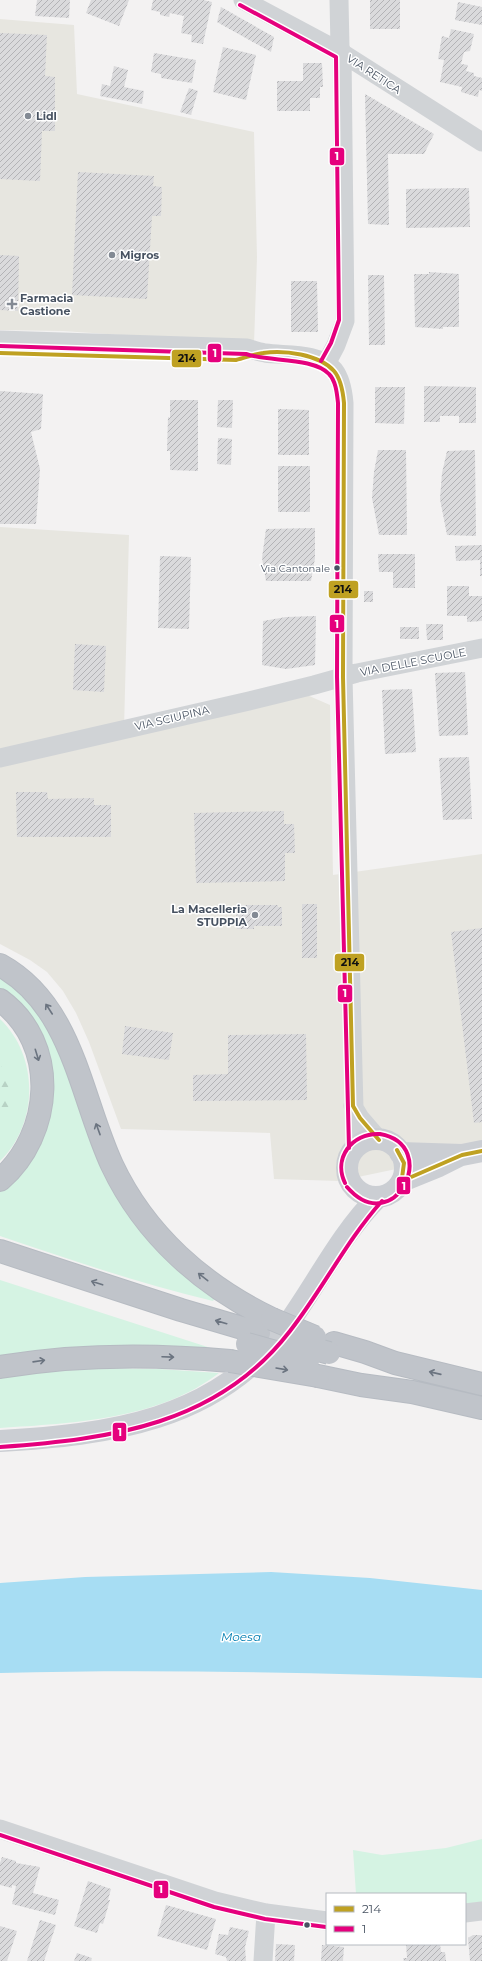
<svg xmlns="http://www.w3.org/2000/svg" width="482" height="1961" viewBox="0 0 482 1961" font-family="Montserrat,sans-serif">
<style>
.commercial{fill:#e7e6e0}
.green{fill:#d5f3e3}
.forest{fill:url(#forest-firs)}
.water{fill:#a7ddf3}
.building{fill:url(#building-hatch)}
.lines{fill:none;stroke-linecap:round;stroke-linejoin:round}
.highway-casing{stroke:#b6bbc2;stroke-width:24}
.minor{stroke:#d0d3d6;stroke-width:19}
.major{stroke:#cbced3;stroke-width:22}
.highway{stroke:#c0c4ca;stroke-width:22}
.highway-bridge-casing{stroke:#b6bbc2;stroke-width:24;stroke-linecap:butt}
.highway-bridge{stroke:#c0c4ca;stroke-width:22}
.bus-1-casing{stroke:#fff;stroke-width:7}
.bus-2-casing{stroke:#fff;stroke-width:7}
.bus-1{stroke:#bfa122;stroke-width:4}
.bus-2{stroke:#e5007d;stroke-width:4}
.oneway{stroke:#6b7480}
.poi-dot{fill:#838a94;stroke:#fff;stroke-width:1.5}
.bus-dot{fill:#475261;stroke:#fff;stroke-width:1.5}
.labels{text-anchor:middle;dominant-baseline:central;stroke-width:3;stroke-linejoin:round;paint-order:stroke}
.bus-label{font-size:10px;fill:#475261;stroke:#fff;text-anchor:end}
.street-label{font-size:11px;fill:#475261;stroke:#fff}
.poi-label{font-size:11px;font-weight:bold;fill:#475261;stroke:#fff;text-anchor:start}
.water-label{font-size:12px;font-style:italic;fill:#017eb2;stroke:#fff}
.line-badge{stroke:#fff;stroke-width:1.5}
.badge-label{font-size:11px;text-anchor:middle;font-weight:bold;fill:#fff}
.pale-badge-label{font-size:11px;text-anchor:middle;font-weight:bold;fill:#111}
</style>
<defs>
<pattern id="forest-firs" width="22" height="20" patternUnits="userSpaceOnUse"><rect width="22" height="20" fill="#d5f3e3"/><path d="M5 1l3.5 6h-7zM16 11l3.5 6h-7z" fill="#b8d2c5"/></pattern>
<pattern id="building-hatch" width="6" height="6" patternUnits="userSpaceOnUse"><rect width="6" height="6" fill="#dadadc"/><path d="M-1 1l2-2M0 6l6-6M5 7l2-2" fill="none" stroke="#b3b3b6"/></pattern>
</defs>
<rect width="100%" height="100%" fill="#f3f2f2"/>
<path class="commercial" d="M0 19 74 25 77 94 254 132 257 257 254 344 63 331 0 330Z
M0 527 129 535 124 729 307 695 330 705 333 875 482 854V1151L339 1181 274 1179 270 1133 121 1129 89 1042 76 1013 63 991 47 972 30 960 0 944Z"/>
<path class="green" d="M0 976 15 986 38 1009 58 1049 96 1149 215 1298 213 1301C141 1284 71 1260 0 1236V1188L49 1102 0 991Z
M0 1019C39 1056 39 1123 0 1161Z
M0 1280 220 1351 0 1359Z
M99 1368 159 1369 219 1373C158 1420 73 1423 0 1428V1378L54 1371Z
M482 1839V1902L465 1904V1894H356L353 1850 382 1855 446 1848Z"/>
<path class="forest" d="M0 1061 10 1091 8 1114 0 1128Z"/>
<path class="water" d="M271 1572 370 1578 482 1590V1678C322 1673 160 1669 0 1673V1583L85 1577Z"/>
<path class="building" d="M37 0H70L69 18 35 16Z
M91 0H129L119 26 86 13Z
M153 0H203L212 2 203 44 191 42 192 35 181 33 184 16 170 13 169 17 160 15V12L151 10Z
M370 0H400V29H370Z
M458 2 482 7V25L455 20Z
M221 7 274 37 271 52 217 22Z
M451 29 474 34 470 51 464 52 461 64 468 65 466 71 474 73V76L482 78V91L479 90 478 97 461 92 462 87 440 82 444 60 438 59 442 36 449 38Z
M0 33 47 35 45 76 55 77V131H42L40 181 0 179Z
M223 47 256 55 246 100 213 92Z
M154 53 196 60 192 83 161 78V74L151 72Z
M303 63H322L323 87H320V98H310V111H277V81H303Z
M114 66 128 70 124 87 144 91 142 104 100 96 102 84 110 86Z
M189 88 198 91 191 115 180 112Z
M365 94 434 134 424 154H388L389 225 368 224Z
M78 172 154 176 153 186 162 187 161 216H152L147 299 72 295Z
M469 188 470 227 406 228V189Z
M0 255 19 256 18 311 0 310Z
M429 272 459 274V327H443V329L415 327 414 274H429Z
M368 275H384L385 345H369Z
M291 281H317L318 332H291Z
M424 386 476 387V423H459V416H440V422H424Z
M375 387H405L404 424 375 423Z
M0 391 43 394 41 429 31 432 40 469 36 524H0Z
M170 400H198V471L170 470V451H167L168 417 170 418Z
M218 400H233L232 428 217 427Z
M278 409 309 410V455H278Z
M218 438 232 439 231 465 217 464Z
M378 450H406L407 535H379L372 498 374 472Z
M475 450 476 536 447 535 440 499 442 473 447 451Z
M278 466H310V512H278Z
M315 528V558L311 581H266L262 558 266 529Z
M482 545V576H480V560L456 561 455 546Z
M378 554H415V588H393V572H379Z
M160 556 191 557 189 629 158 628Z
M447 586H469V596H482V621L467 622V616H447Z
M364 591H373V602H364Z
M316 616 315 665 286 669 262 665 263 621 286 617Z
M426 624H443V640H427Z
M400 627H419V639H400Z
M75 644 106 646 104 692 73 690Z
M465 672 468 735 439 736 435 673Z
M412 689 416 752 385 754 382 690Z
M469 757 472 819 443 820 439 758Z
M16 792H47L48 799 94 798V805H111V837H17Z
M284 811V824H294L295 853H285V881L196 883 194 813Z
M302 904H317V958H302Z
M236 905H278V907H282V926H254V929H237Z
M482 928V1122L474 1123 451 932Z
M125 1026 173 1033 169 1060 122 1054Z
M306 1034 307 1100 193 1101V1075L228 1074V1035Z
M2 1857 16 1861V1863L40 1867 33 1893 59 1900 55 1915 12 1904 16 1886 12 1885V1888L0 1885V1863Z
M88 1881 111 1889 108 1900H110L103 1924 100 1923 97 1933 74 1926Z
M166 1905 216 1919 207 1950 157 1936Z
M40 1920 56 1925 44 1961H27Z
M0 1926 17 1931 7 1961H0Z
M230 1927 249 1931 245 1947 246 1961H227L226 1957 215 1954 219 1934 228 1935Z
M473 1935H482V1961H470L468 1938Z
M276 1944 295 1945 294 1961H275Z
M406 1944H440L441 1952H445L446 1961H404L403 1958H407Z
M322 1945 344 1947 343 1961H321Z
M77 1953 92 1958 91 1961H74Z"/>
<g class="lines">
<g class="highway-casing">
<path id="highway" d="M0 965C73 1005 80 1096 112 1165 145 1235 203 1286 272 1319
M0 1000C60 1044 53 1134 0 1180
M0 1251 181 1310 259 1333
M334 1343 365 1352 395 1363 482 1384
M0 1367C76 1354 153 1354 230 1361
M318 1376 361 1385 412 1392 482 1408"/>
</g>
<path class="minor" d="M243 0 342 53 482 142
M0 340 247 348C253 350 259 352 265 353 287 356 318 352 334 370 341 379 343 391 344 403L343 677 355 1148
M326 364 336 345 345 321 342 53 340 47 339 0
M0 758 249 701 314 685 357 673 482 648
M353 1106 360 1118 379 1140
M0 1829 215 1901 266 1913 327 1921
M465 1913 482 1911
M263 1961 266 1913"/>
<path class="major" d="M347 1168a29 29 0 1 1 58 0a29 29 0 1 1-58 0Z
M400 1153 462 1155 482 1151
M402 1181 439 1166 459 1156
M0 1441C107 1435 217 1421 285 1328 317 1284 340 1235 378 1197"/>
<use href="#highway" class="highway"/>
<g class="highway-bridge-casing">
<path id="highway-bridge" d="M272 1319 315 1337
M290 1342 329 1353
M247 1344 308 1361
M230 1361 318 1376"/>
</g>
<use href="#highway-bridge" class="highway-bridge"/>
<g class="bus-1-casing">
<path id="bus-1" d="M0 353 236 360C245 358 254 354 263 353 284 350 319 354 334 371 341 379 343 392 344 403L343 677 353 1106 360 1118 379 1140
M397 1150 404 1163 402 1178
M402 1181 462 1155 482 1151"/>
</g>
<g class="bus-2-casing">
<path id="bus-2" d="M240 5 336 57 339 320 331 343 321 361
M0 346 246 354C269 362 313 357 329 374 336 381 337 394 338 403L337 677 349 1148
M345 1183C333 1158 352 1133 379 1134
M347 1187C394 1241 442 1145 380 1134
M0 1447C111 1439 218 1425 290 1331 323 1289 346 1241 382 1201
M0 1835 214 1907 265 1919 326 1927"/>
</g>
<use href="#bus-1" class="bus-1"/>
<use href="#bus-2" class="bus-2"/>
</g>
<defs><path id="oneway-shaft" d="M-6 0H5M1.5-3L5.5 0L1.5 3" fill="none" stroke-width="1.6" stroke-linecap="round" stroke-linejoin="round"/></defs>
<g class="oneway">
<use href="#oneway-shaft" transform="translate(49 1009) rotate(-123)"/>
<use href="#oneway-shaft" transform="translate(37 1055) rotate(73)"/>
<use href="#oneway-shaft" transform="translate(98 1129) rotate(-110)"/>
<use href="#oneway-shaft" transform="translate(203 1277) rotate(-142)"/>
<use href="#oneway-shaft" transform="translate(97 1283) rotate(-162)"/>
<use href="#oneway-shaft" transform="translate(221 1322) rotate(-164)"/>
<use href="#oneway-shaft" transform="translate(168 1357) rotate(2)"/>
<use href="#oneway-shaft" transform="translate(39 1361) rotate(-8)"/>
<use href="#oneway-shaft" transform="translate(282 1369) rotate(10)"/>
<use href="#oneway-shaft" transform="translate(435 1373) rotate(-167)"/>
</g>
<g class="poi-dot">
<circle cx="28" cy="116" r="4"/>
<circle cx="112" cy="255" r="4"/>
<path d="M10 298h4v4h4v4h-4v4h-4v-4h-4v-4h4z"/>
<circle cx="255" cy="915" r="4"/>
</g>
<g class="bus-dot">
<circle cx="337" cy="568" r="3.5"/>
<circle cx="307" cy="1925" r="3.5"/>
</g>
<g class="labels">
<g class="bus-label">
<text x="330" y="568">Via Cantonale</text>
</g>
<g class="street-label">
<text transform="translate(374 74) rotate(33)">VIA RETICA</text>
<text transform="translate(413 662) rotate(-11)">VIA DELLE SCUOLE</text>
<text transform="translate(172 718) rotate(-13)">VIA SCIUPINA</text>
</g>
<g class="poi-label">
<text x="36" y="116">Lidl</text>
<text x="120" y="255">Migros</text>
<text x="20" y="298">Farmacia<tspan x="20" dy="13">Castione</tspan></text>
<text x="247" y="909" text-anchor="end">La Macelleria<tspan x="247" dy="13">STUPPIA</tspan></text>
</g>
<g class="water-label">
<text x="241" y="1636">Moesa</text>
</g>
</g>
<g class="line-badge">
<rect x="329" y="147" width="16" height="19" rx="4" fill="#e5007d"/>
<rect x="207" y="343" width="15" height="20" rx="4" fill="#e5007d"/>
<rect x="171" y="349" width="31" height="19" rx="4" fill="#bfa122"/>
<rect x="328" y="580" width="31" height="19" rx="4" fill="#bfa122"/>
<rect x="329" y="614" width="16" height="19" rx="4" fill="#e5007d"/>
<rect x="334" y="953" width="31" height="19" rx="4" fill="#bfa122"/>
<rect x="337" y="984" width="16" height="19" rx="4" fill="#e5007d"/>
<rect x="396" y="1176" width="15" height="19" rx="4" fill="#e5007d"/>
<rect x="112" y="1422" width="15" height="20" rx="4" fill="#e5007d"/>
<rect x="153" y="1880" width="16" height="19" rx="4" fill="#e5007d"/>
</g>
<g class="badge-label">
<text x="337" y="160">1</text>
<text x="215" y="357">1</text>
<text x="337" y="628">1</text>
<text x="345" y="997">1</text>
<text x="404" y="1190">1</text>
<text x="120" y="1436">1</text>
<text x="161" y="1893">1</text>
</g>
<g class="pale-badge-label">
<text x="187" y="362">214</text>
<text x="343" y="593">214</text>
<text x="350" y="966">214</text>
</g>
<rect x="326" y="1893" width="140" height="52" fill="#ffffff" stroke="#b5bac0"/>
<rect x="334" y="1906" width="20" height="6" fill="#bfa122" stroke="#b5bac0"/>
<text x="362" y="1913" font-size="12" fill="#475261">214</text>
<rect x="334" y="1926" width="20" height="6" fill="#e5007d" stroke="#b5bac0"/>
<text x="362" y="1933" font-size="12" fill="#475261">1</text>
</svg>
